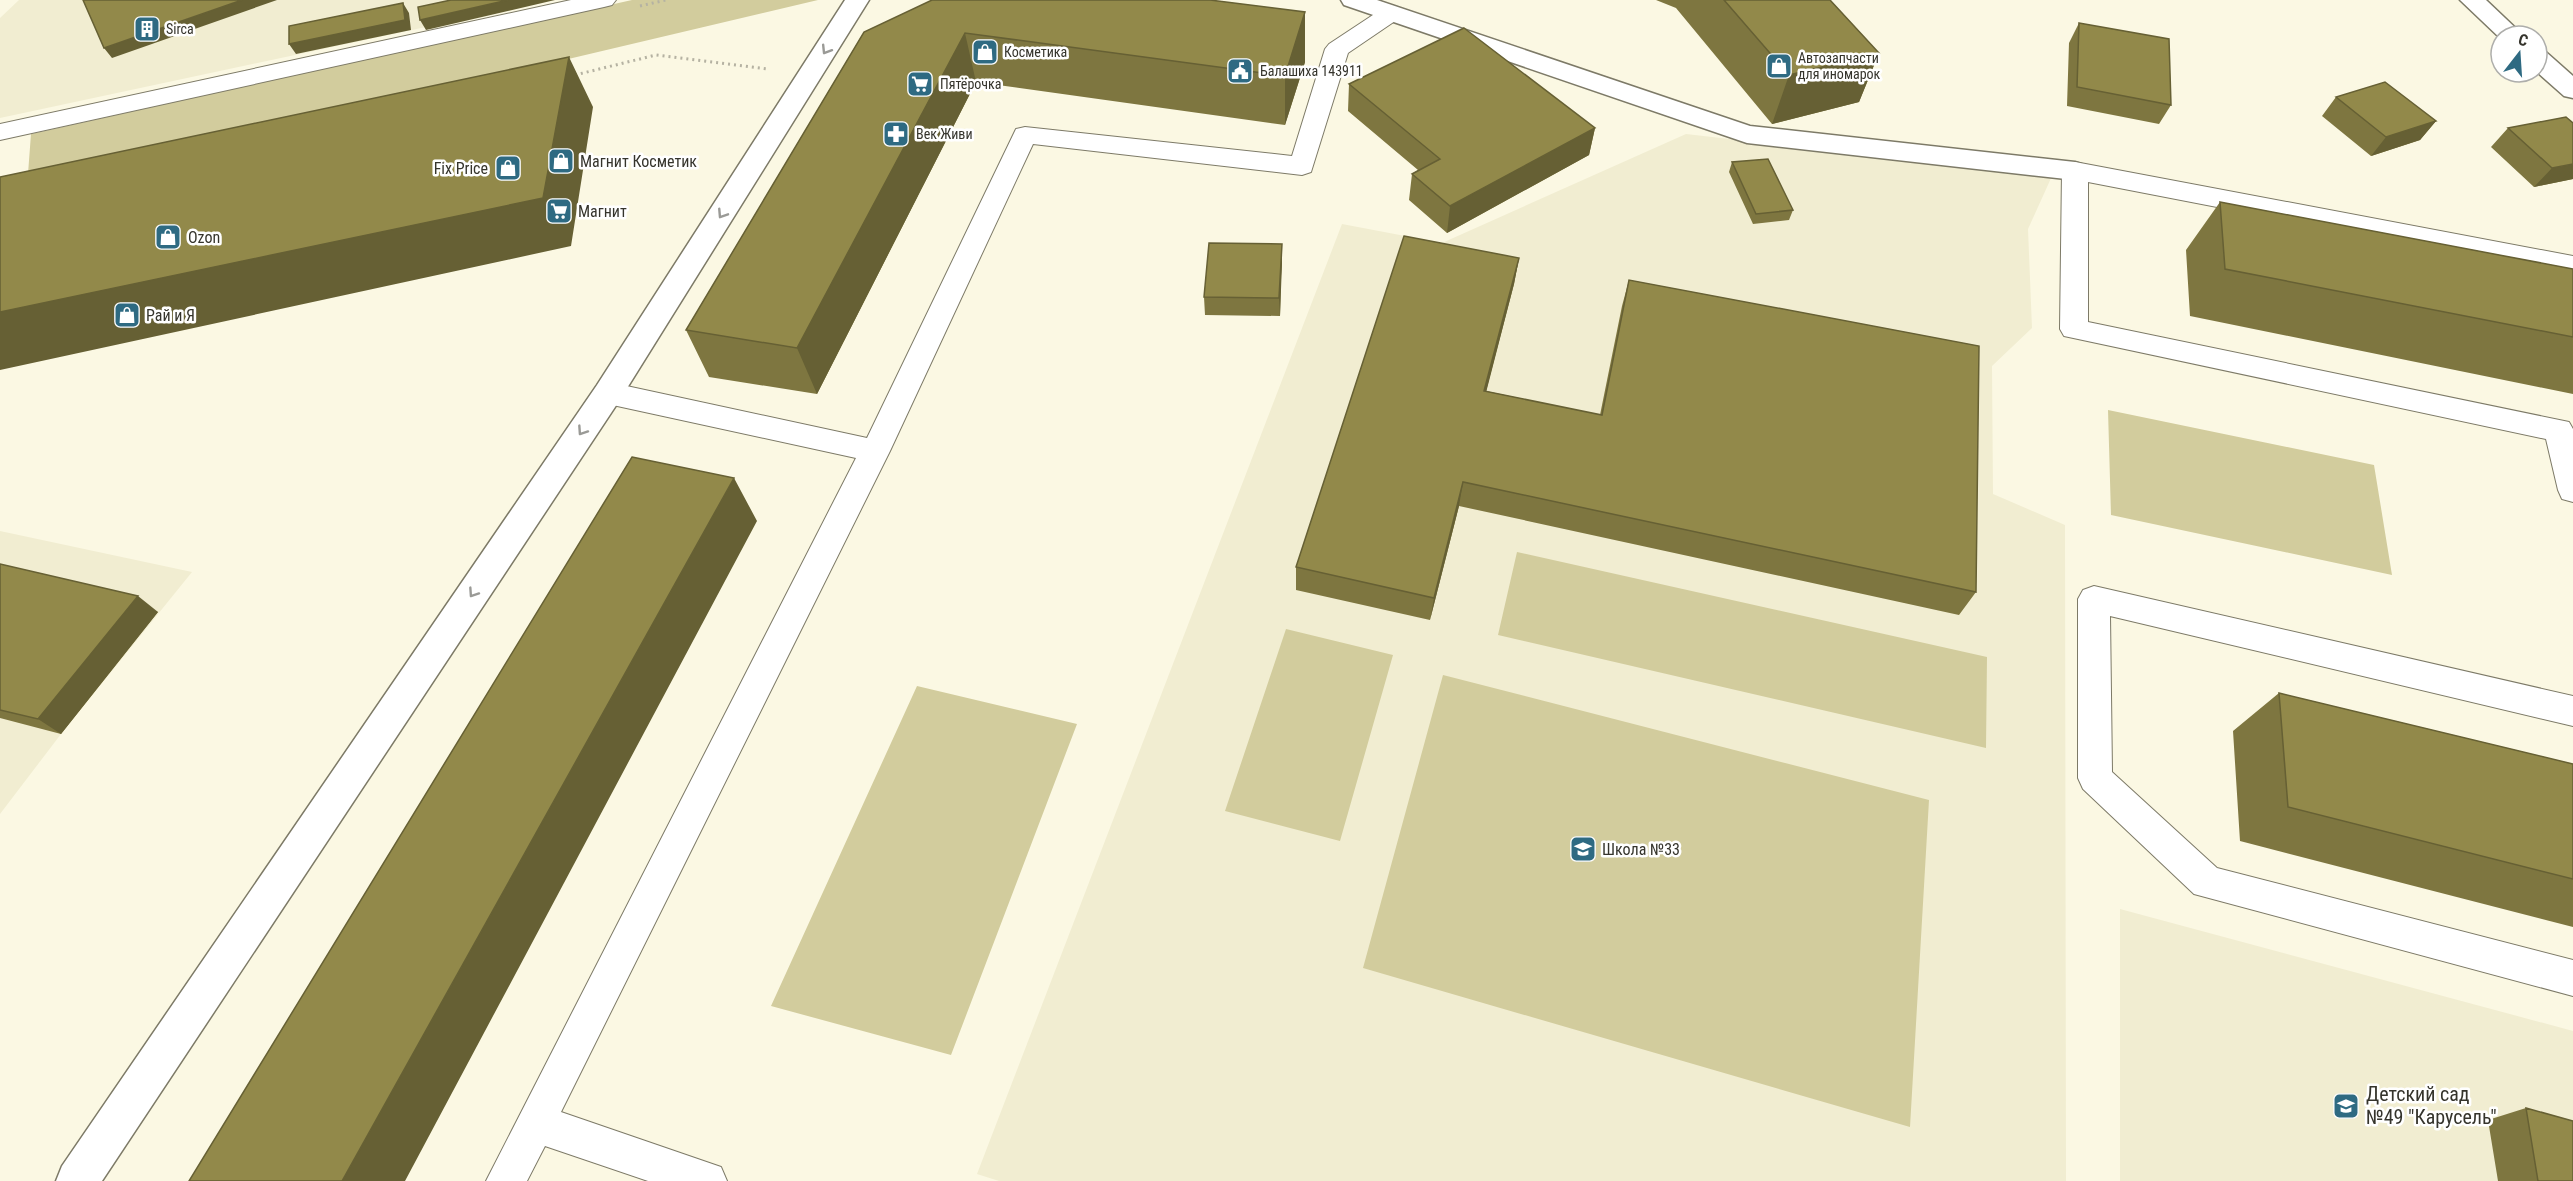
<svg xmlns="http://www.w3.org/2000/svg" width="2573" height="1181" viewBox="0 0 2573 1181" font-family="'Roboto Condensed',sans-serif">
<style>
.built{fill:#f1edd1}
.green{fill:#d2cc9d}
.lines{fill:none;stroke-linecap:round;stroke-linejoin:round}
.service-casing{stroke:#7d7a67;stroke-width:2}
.minor-casing{stroke:#7d7a67;stroke-width:3}
.path{stroke:#b5b2a2;stroke-width:3;stroke-dasharray:2 4;stroke-linecap:butt}
.service{fill:#fff;fill-rule:evenodd}
.minor{fill:#fff;fill-rule:evenodd}
.wall{fill:#7e7640}
.shaded-wall{fill:#666034}
.building{fill:#92894a;stroke:#666034;stroke-width:1.5}
.oneway{stroke:#9a9a96}
.labels{text-anchor:middle;dominant-baseline:central;stroke-width:5;stroke-linejoin:round;paint-order:stroke}
.far-poi-label{font-size:14px;fill:#35342c;stroke:#fff;text-anchor:start}
.poi-label{font-size:16px;fill:#35342c;stroke:#fff;text-anchor:start}
.near-poi-label{font-size:20px;fill:#35342c;stroke:#fff;text-anchor:start}
</style>
<rect width="100%" height="100%" fill="#fbf8e3"/>
<path class="built" d="M19 0H552L0 118V18Z
M1686 134 2052 176 2028 229 2032 328 1992 366 1993 494 2065 525 2066 1181H999L977 1174 1342 224 1442 243Z
M0 531 192 572 61 734 0 814Z
M2120 909 2573 1031V1181H2120Z"/>
<path class="green" d="M632 0H818L27 187 31 134Z
M2108 410 2374 465 2392 575 2111 515Z
M1517 552 1987 657 1986 748 1498 635Z
M1286 629 1393 655 1340 841 1225 811Z
M1443 675 1929 800 1910 1127 1363 968Z
M917 686 1077 724 951 1055 771 1006Z"/>
<g class="lines">
<g class="service-casing">
<path id="service" d="M571 0H616L612 5 604 7 0 140V124Z
M1390 7 1398 9 1402 14 1398 19 1348 53 1311 172 1302 175 1033 144 890 451 561 1112 721 1167 727 1181H648L545 1146 527 1181H486L856 458 608 404 598 401 594 393 598 385 608 382 867 438 1016 129 1025 127 1292 156 1325 49 1329 44 1382 9Z
M2075 162 2573 256V276L2088 182V322L2569 422 2573 429V502L2562 499 2558 490 2546 439 2064 336 2060 329 2062 171 2066 165Z
M2094 586 2573 696V726L2110 616 2112 772 2217 868 2573 960V996L2194 894 2083 789 2078 778V599L2083 590Z"/>
</g>
<g class="minor-casing">
<path id="minor" d="M845 0H869L619 401 102 1181H56L62 1166 597 385Z
M1341 0H1377L1750 126 2075 162 2084 165 2088 171 2084 177 2075 180 1747 143 1344 5Z
M2460 0H2486L2524 36H2501V39Z
M2537 50 2546 52 2573 76V98L2564 96 2537 72Z"/>
</g>
<path class="path" d="M640 6 666 0
M575 75 656 55 768 69"/>
<use href="#service" class="service"/>
<use href="#minor" class="minor"/>
</g>
<path class="wall" d="M1656 0H1830L1879 53 1859 102 1772 124 1676 8Z
M1305 12V62L1285 125 976 82 817 394 709 377 686 330 864 32Z
M2079 23 2171 105 2159 124 2067 106 2069 43Z
M1349 84 1595 128 1589 155 1447 233 1409 200 1412 174 1418 170 1348 111Z
M2336 97 2436 121 2420 140 2371 156 2322 116Z
M2508 128 2573 179 2534 187 2491 147Z
M1732 162 1793 210 1789 220 1753 224 1729 172Z
M2220 202 2573 269V394L2190 316 2186 250Z
M1282 244 1280 316 1205 315 1204 297Z
M1519 258 1514 284 1486 391 1600 415 1622 306 1629 280 1976 592 1959 615 1459 506 1430 620 1296 590V567Z
M0 564 158 612 61 734 0 718Z
M2279 693 2573 764V927L2240 841 2233 731Z
M2526 1108 2573 1181H2498L2488 1120Z"/>
<path class="shaded-wall" d="M242 0H277L112 58 104 48Z
M508 0H555L426 30 420 20Z
M403 3 409 13 411 30 296 54 289 44Z
M1305 12V62L1285 125V76Z
M965 33 976 82 817 394 797 348Z
M1879 53 1859 102 1772 124 1789 75Z
M569 57 593 107 571 246 0 370V312Z
M2436 121 2420 140 2371 156 2386 137Z
M1595 128 1589 155 1447 233 1450 206Z
M2573 164V179L2534 187 2552 168Z
M1282 244V263L1280 316 1279 298Z
M1519 258 1514 284 1480 416 1484 391Z
M734 478 757 521 405 1181H342Z
M1463 482 1459 506 1430 620 1434 598Z
M138 596 158 612 61 734 38 719Z"/>
<path class="building" d="M83 0H242L104 48Z
M451 0H508L420 20 418 7Z
M932 0H1210L1305 12 1285 76 965 33 797 348 686 330 864 32Z
M1724 0H1830L1879 53 1789 75Z
M403 3 405 20 289 44V26Z
M2079 23 2169 39 2171 105 2077 87Z
M1464 28 1595 128 1450 206 1412 174 1440 159 1349 84Z
M569 57 543 198 0 312V177Z
M2385 82 2436 121 2386 137 2336 97Z
M2566 117 2573 123V164L2552 168 2508 128Z
M1768 159 1793 210 1756 214 1732 162Z
M2220 202 2573 269V337L2225 269Z
M1404 236 1519 258 1484 391 1602 415 1629 280 1979 346 1976 592 1463 482 1434 598 1296 567Z
M1209 243 1282 244 1279 298 1204 297Z
M632 457 734 478 342 1181H189Z
M0 564 138 596 38 719 0 710Z
M2279 693 2573 764V879L2288 807Z
M2526 1108 2573 1121V1181H2538Z"/>
<defs><path id="oneway-chevron" d="M-2-3.5L2.5 0L-2 3.5" fill="none" stroke-width="1.6" stroke-linecap="round" stroke-linejoin="round" transform="scale(1.5)"/></defs>
<g class="oneway">
<use href="#oneway-chevron" transform="translate(826 50) rotate(122)"/>
<use href="#oneway-chevron" transform="translate(722 214) rotate(123)"/>
<use href="#oneway-chevron" transform="translate(582 431) rotate(124)"/>
<use href="#oneway-chevron" transform="translate(473 593) rotate(124)"/>
</g>
<defs>
<g id="building-square" transform="scale(1.35)"><rect x="-9" y="-9" width="18" height="18" rx="4" fill="#2e6a82" stroke="#fff"/><path d="M-4-6H4V6H1V3H-1V6H-4ZM-2.5-4.3h1.7v1.8h-1.7ZM.8-4.3h1.7v1.8H.8ZM-2.5-1h1.7V.8h-1.7ZM.8-1h1.7V.8H.8Z" fill="#fff"/></g>
<g id="shop-square" transform="scale(1.35)"><rect x="-9" y="-9" width="18" height="18" rx="4" fill="#2e6a82" stroke="#fff"/><path d="M-5-2.5h2.3a2.7 3.5 0 0 1 5.4 0H5L5.5 6h-11ZM-1.5-2.5h3a1.5 2.3 0 0 0-3 0Z" fill="#fff"/></g>
<g id="civic-square" transform="scale(1.35)"><rect x="-9" y="-9" width="18" height="18" rx="4" fill="#2e6a82" stroke="#fff"/><path d="M-.6-6.5H3V-4.5H.6V-3L4-1V1h2V6H-6V1h2V-1L-.6-3ZM-1.2 2.5V6h2.4V2.5Z" fill="#fff"/></g>
<g id="supermarket-square" transform="scale(1.35)"><rect x="-9" y="-9" width="18" height="18" rx="4" fill="#2e6a82" stroke="#fff"/><path d="M-6-5.5h2.5l.6 2H6L4.5 2H-2.5L-4.4-4H-6ZM-1.5 3.2a1.3 1.3 0 1 0 .1 0ZM3 3.2a1.3 1.3 0 1 0 .1 0Z" fill="#fff"/></g>
<g id="pharmacy-square" transform="scale(1.35)"><rect x="-9" y="-9" width="18" height="18" rx="4" fill="#2e6a82" stroke="#fff"/><path d="M-2-6h4v4h4v4h-4v4h-4v-4h-4v-4h4Z" fill="#fff"/></g>
<g id="school-square" transform="scale(1.35)"><rect x="-9" y="-9" width="18" height="18" rx="4" fill="#2e6a82" stroke="#fff"/><path d="M0-5L7-2L0 1L-7-2ZM-4 1L0 2.5L4 1V4Q0 6-4 4Z" fill="#fff"/></g>
</defs>
<g fill-rule="evenodd">
<use href="#building-square" x="147" y="29"/>
<use href="#shop-square" x="985" y="52"/>
<use href="#shop-square" x="1779" y="66"/>
<use href="#civic-square" x="1240" y="71"/>
<use href="#supermarket-square" x="920" y="84"/>
<use href="#pharmacy-square" x="896" y="134"/>
<use href="#shop-square" x="561" y="161"/>
<use href="#shop-square" x="508" y="168"/>
<use href="#supermarket-square" x="559" y="211"/>
<use href="#shop-square" x="168" y="237"/>
<use href="#shop-square" x="127" y="315"/>
<use href="#school-square" x="1583" y="849"/>
<use href="#school-square" x="2346" y="1106"/>
</g>
<g class="labels">
<g class="far-poi-label">
<text x="166" y="29">Sirca</text>
<text x="1004" y="52">Косметика</text>
<text x="1798" y="58">Автозапчасти<tspan x="1798" dy="16">для иномарок</tspan></text>
<text x="1260" y="71">Балашиха 143911</text>
<text x="940" y="84">Пятёрочка</text>
<text x="916" y="134">Век Живи</text>
</g>
<g class="poi-label">
<text x="580" y="161">Магнит Косметик</text>
<text x="488" y="168" text-anchor="end">Fix Price</text>
<text x="578" y="211">Магнит</text>
<text x="188" y="237">Ozon</text>
<text x="146" y="315">Рай и Я</text>
<text x="1602" y="849">Школа №33</text>
</g>
<g class="near-poi-label">
<text x="2366" y="1094">Детский сад<tspan x="2366" dy="23">№49 "Карусель"</tspan></text>
</g>
</g>
<g transform="translate(2519 54) rotate(17)"><circle r="28" fill="#ffffff" stroke="#aeaeab" stroke-width="1.5"/>
<path d="M0-4.5L10 22L0 15L-10 22Z" fill="#2e6a82"/>
<text y="-9" font-size="16" font-weight="bold" text-anchor="middle" fill="#35342c">С</text>
</g>
</svg>
